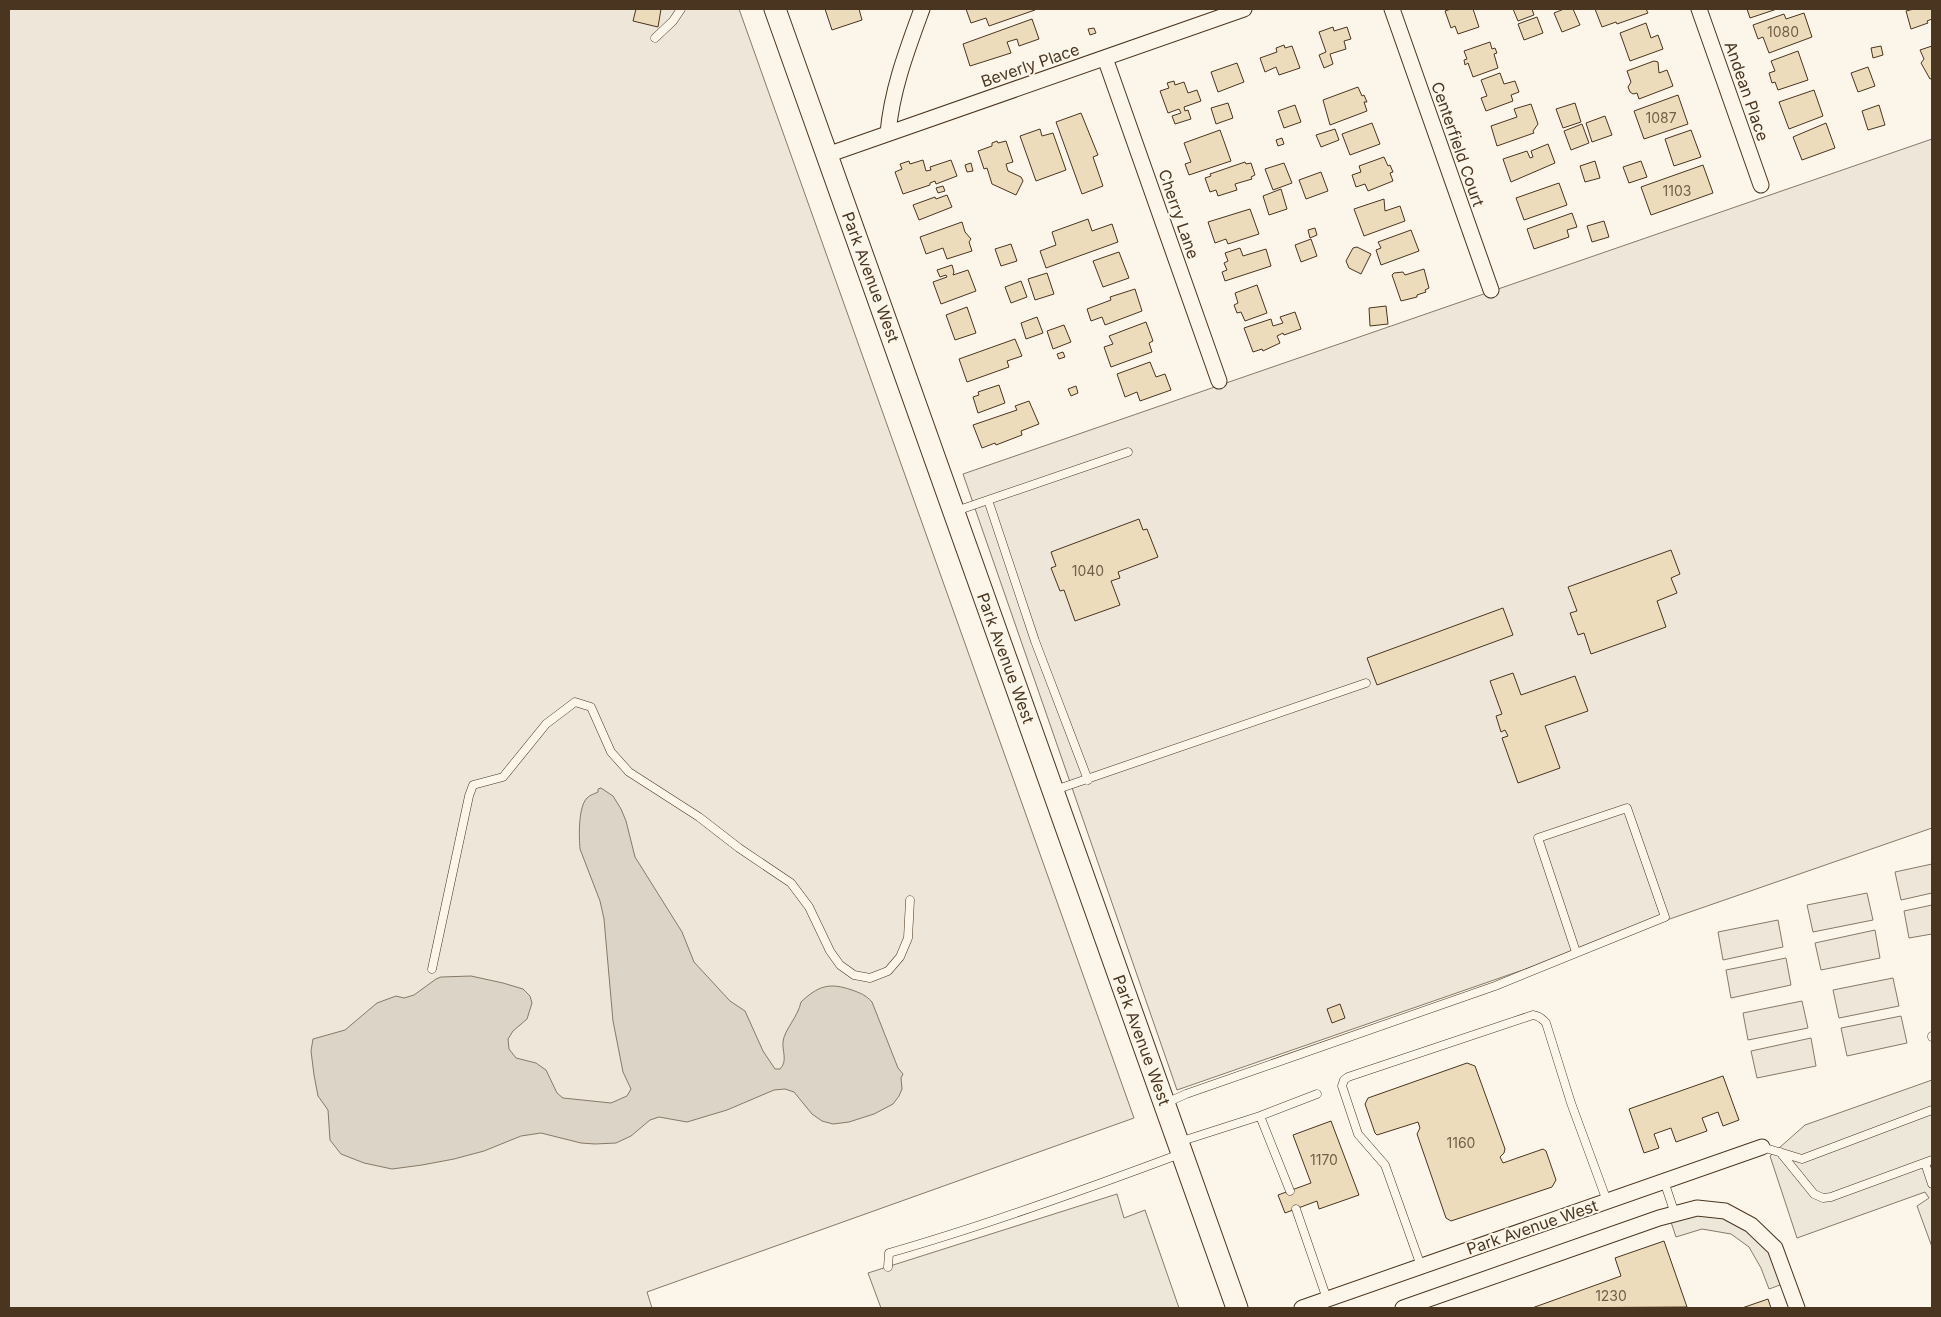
<svg xmlns="http://www.w3.org/2000/svg" width="1941" height="1317" viewBox="0 0 1941 1317" font-family="Inter,sans-serif">
<style>
.green{fill:#ede6d9;stroke:#887966}
.parking{fill:#ede7d9;stroke:#887966}
.water{fill:#dcd4c6;stroke:#887966}
.building{fill:#ecdcbc;stroke:#4a3520}
.lines{fill:none;stroke-linecap:round;stroke-linejoin:round}
.lane-casing{stroke:#4a3520;stroke-width:9}
.street-casing{stroke:#4a3520;stroke-width:17}
.secondary-casing{stroke:#4a3520;stroke-width:23}
.lane{stroke:#fbf6e9;stroke-width:8}
.street{stroke:#fbf6e9;stroke-width:15}
.secondary{stroke:#fbf6e9;stroke-width:21}
.labels{text-anchor:middle;dominant-baseline:central;stroke-width:4;stroke-linejoin:round;paint-order:stroke}
.number-label{font-size:14px;fill:#725f47}
.street-label{font-size:16px;fill:#4a3520;stroke:#fbf6e9}
</style>
<rect width="100%" height="100%" fill="#fbf6e9"/>
<path class="green" d="M9 9H739L1134 1118 647 1292 652 1308H9Z
M1932 139V828L1177 1090 963 474Z
M1932 864V893L1901 900 1895 872Z
M1867 893 1873 920 1813 932 1807 905Z
M1932 905V934L1909 938 1904 911Z
M1778 920 1783 947 1723 960 1718 932Z
M1875 930 1880 958 1821 970 1815 943Z
M1786 958 1791 985 1731 998 1726 970Z
M1893 978 1899 1006 1839 1018 1833 990Z
M1802 1001 1808 1028 1748 1040 1743 1013Z
M1901 1016 1907 1043 1847 1056 1841 1028Z
M1811 1038 1816 1066 1757 1078 1751 1051Z"/>
<path class="parking" d="M1932 1080V1247L1917 1206 1929 1198 1925 1192 1797 1238 1770 1156 1805 1125Z
M1117 1194 1124 1218 1145 1210 1179 1308H881L868 1273Z
M1697 1215H1721L1747 1229 1771 1254 1780 1285 1769 1289 1761 1268 1749 1247 1731 1234 1702 1229 1676 1237 1671 1222Z"/>
<path class="water" d="M601 788 613 796 621 809 626 821 635 857 682 932 694 962 730 1001 745 1011 763 1051 775 1069H780C788 1061 782 1051 783 1042 784 1030 798 1017 801 1002 818 986 829 982 852 990 860 993 866 995 872 1002L898 1068 903 1074 901 1078 902 1089 899 1096 893 1104 874 1114 849 1122 833 1124 822 1121 812 1114 794 1092 785 1089 774 1090 727 1110 687 1122 659 1117 650 1120 631 1136 616 1143 595 1144 581 1143 541 1133 521 1136 484 1151 454 1159 422 1165 392 1169 364 1163 341 1154 330 1140 328 1110 318 1096 314 1075 311 1051 313 1039 345 1030 377 1003 396 996 404 998 414 995 436 979 441 977 471 976 503 983 523 989 530 996 532 1003 527 1019 513 1031 508 1039 509 1049 516 1058 536 1063 546 1070 557 1093 563 1098 611 1103 627 1096 631 1089 623 1072 613 1021 604 919 600 901 580 849C579 837 578 807 587 798 590 795 594 794 598 792V789Z"/>
<path class="building" d="M636 9H661L658 27 633 21Z
M825 9H859L862 20 832 30Z
M966 9H1035V10L989 26 986 18 971 23Z
M1451 9H1473L1479 27 1458 34 1455 26 1451 28 1445 11Z
M1513 9H1532L1534 15 1518 21Z
M1564 9H1573L1580 25 1562 32 1554 13Z
M1595 9H1646L1648 13 1617 24 1616 22 1602 27Z
M1747 9H1777L1750 18Z
M1914 9H1932V19L1927 21 1928 23 1911 29 1906 11Z
M1804 13 1812 37 1769 53 1763 37 1758 39 1753 25 1784 14 1786 19Z
M1537 17 1543 33 1524 40 1518 24Z
M1032 19 1039 39 1019 46 1017 39 1007 42 1011 53 970 66 963 44Z
M1646 23 1651 38 1658 35 1663 49 1630 61 1620 33Z
M1333 27 1334 31 1347 27 1351 39 1344 41 1346 49 1330 54 1333 64 1324 68 1319 55 1326 52 1319 32Z
M1094 28 1096 33 1090 35 1088 29Z
M1490 42 1492 49 1495 48 1497 53 1494 54 1498 68 1473 77 1468 63 1465 65 1464 60 1467 59 1464 51Z
M1284 45 1285 48 1292 46 1300 68 1279 75 1276 67 1265 72 1260 58 1277 52 1276 48Z
M1881 46 1883 55 1873 58 1871 48Z
M1932 46V78L1930 79 1921 63 1924 59 1920 50Z
M1798 51 1808 80 1778 90 1775 82 1772 83 1769 73 1775 71 1771 61Z
M1654 61 1658 62 1659 73 1667 70 1673 86 1639 99 1637 93 1633 94 1630 92 1628 87 1631 82 1627 71Z
M1237 63 1244 82 1218 92 1211 72Z
M1868 67 1875 86 1858 92 1851 73Z
M1500 73 1504 84 1515 81 1519 92 1511 95 1513 101 1486 111 1481 98 1487 96 1481 80Z
M1174 81 1175 85 1184 82 1188 93 1197 90 1201 101 1184 107 1185 111 1188 110 1191 119 1175 124 1172 116 1181 113 1179 109 1168 113 1160 91 1169 88 1167 83Z
M1358 87 1362 96 1364 95 1367 102H1364L1367 111 1330 125 1323 100Z
M1814 90 1823 116 1789 129 1779 102Z
M1678 95 1688 124 1644 139 1634 111Z
M1228 103 1233 118 1216 124 1211 108Z
M1575 103 1581 122 1563 128 1556 109Z
M1531 104 1538 124 1533 131 1534 133 1497 146 1491 126 1517 117 1514 109Z
M1295 105 1301 122 1284 128 1278 111Z
M1879 105 1885 125 1868 130 1862 111Z
M1081 113 1098 155 1093 157 1103 186 1082 194 1056 122Z
M1605 116 1612 135 1592 142 1586 123Z
M1372 123 1380 144 1350 155 1342 134Z
M1826 123 1835 148 1802 160 1793 137Z
M1582 124 1589 143 1571 150 1564 131Z
M1040 129 1042 136 1053 133 1066 170 1036 181 1020 136Z
M1335 129 1339 140 1321 147 1316 135Z
M1220 130 1231 161 1189 175 1185 164 1191 162 1184 143Z
M1691 130 1701 157 1674 166 1665 139Z
M1282 138 1284 144 1278 146 1276 140Z
M997 141 998 143 1006 141 1013 162 1006 164 1008 171 1021 177 1023 181 1016 195 992 184 987 168 984 169 978 151 992 146V143Z
M1548 144 1555 163 1511 182 1503 159 1527 151 1530 158 1533 157 1531 151Z
M1384 157 1388 166 1390 165 1393 172 1390 173 1393 181 1368 191 1365 184 1356 187 1352 175 1361 172 1359 166Z
M923 160 926 171 931 170 930 167 951 160 957 176 936 184 935 181 930 183V185L903 194 895 172 902 169 900 164 909 161 910 164Z
M1595 161 1600 178 1585 182 1580 166Z
M1641 161 1647 177 1629 183 1623 167Z
M1245 162 1246 164 1251 163 1255 175 1251 177 1252 179 1235 184 1237 190 1218 196 1216 190 1210 192 1205 178 1211 176 1210 174Z
M971 163 973 171 967 172 965 165Z
M1284 163 1292 183 1273 190 1265 169Z
M1703 165 1713 193 1651 215 1641 187Z
M1321 172 1328 191 1306 199 1299 180Z
M1559 183 1567 205 1524 220 1516 198Z
M943 186 945 191 938 193 936 188Z
M1281 189 1287 209 1269 215 1263 196Z
M947 195 952 207 919 220 913 205 935 197 936 199Z
M1384 199 1385 211 1400 206 1405 221 1364 236 1354 209Z
M1250 209 1259 234 1228 244 1226 239 1215 243 1208 222Z
M1572 213 1577 227 1567 230 1569 237 1534 249 1527 229Z
M1088 219 1092 231 1112 224 1118 242 1046 268 1040 251 1056 245 1052 232Z
M1604 221 1609 237 1592 242 1587 226Z
M962 222 965 232 971 239 969 242 972 251 947 259 943 248 926 254 920 237Z
M1315 228 1317 235 1310 238 1308 230Z
M1411 230 1419 251 1381 265 1376 250 1381 248 1378 242Z
M1311 239 1317 256 1301 262 1295 245Z
M1011 244 1017 261 1001 266 995 249Z
M1357 247 1371 254 1361 274 1349 268 1346 261 1353 248Z
M1240 248 1243 256 1266 249 1271 266 1225 281 1222 272 1227 270 1224 263 1228 261 1225 253Z
M1119 252 1129 278 1103 287 1093 261Z
M952 265 954 272 953 275 968 270 976 291 941 304 933 282 947 277 946 275 940 277 937 270Z
M1424 269 1429 288 1425 290 1426 292 1417 295V297L1401 301 1392 275 1394 273 1403 272 1405 275Z
M1047 273 1054 294 1035 300 1028 279Z
M1021 281 1027 297 1011 303 1005 287Z
M1257 285 1267 313 1245 321 1241 312 1237 313 1234 305 1238 303 1235 293Z
M1135 289 1142 311 1105 325 1102 317 1091 321 1087 309 1111 300 1110 297Z
M1386 306 1388 324 1370 326 1369 308Z
M967 307 976 333 955 340 946 315Z
M1295 312 1301 329 1284 335 1283 333 1277 336 1280 343 1263 351 1262 349 1253 352 1244 328 1271 319 1273 326 1283 323 1280 317Z
M1037 317 1043 333 1026 339 1021 323Z
M1146 322 1153 341 1149 343 1152 352 1111 367 1104 347 1113 344 1109 336Z
M1064 325 1071 342 1053 349 1047 331Z
M1015 339 1022 356 1007 361 1009 367 967 382 959 359Z
M1063 352 1065 357 1059 359 1057 354Z
M1150 362 1156 377 1165 374 1171 390 1140 401 1137 392 1125 397 1117 374Z
M999 385 1005 403 978 413 973 397 979 395 978 392Z
M1076 386 1078 393 1071 396 1068 389Z
M1029 401 1039 424 1021 431 1022 435 996 445 995 443 982 448 973 425 1017 410 1015 406Z
M1139 519 1143 530 1147 529 1158 557 1118 572 1120 578 1111 581 1120 605 1075 621 1064 590 1060 591 1051 568 1056 566 1051 552Z
M1671 550 1680 574 1671 578 1677 593 1657 601 1666 627 1591 654 1584 633 1578 635 1570 613 1577 611 1568 587Z
M1503 608 1513 635 1377 685 1367 658Z
M1513 673 1521 695 1575 676 1588 711 1545 726 1560 768 1518 783 1502 738 1508 736 1505 730 1501 732 1496 716 1502 714 1490 681Z
M1340 1004 1345 1018 1332 1023 1327 1009Z
M1467 1063 1475 1066 1505 1149 1504 1153 1500 1157 1503 1163 1543 1149 1546 1151 1556 1180 1552 1187 1451 1221 1446 1218 1417 1134 1420 1128 1418 1122 1377 1135 1375 1133 1365 1104 1368 1098Z
M1723 1076 1739 1120 1723 1126 1718 1112 1702 1118 1707 1131 1676 1142 1671 1128 1654 1134 1659 1148 1644 1153 1629 1109Z
M1331 1121 1359 1195 1319 1209 1317 1201 1285 1213 1278 1195 1311 1183 1293 1135Z
M1664 1241 1687 1307 1532 1308 1621 1276 1615 1258Z
M1768 1299 1771 1308H1742Z"/>
<g class="lines">
<g class="lane-casing">
<path id="lane" d="M655 38 673 21 681 9
M988 500 1035 641 1088 780
M956 511 1128 452
M1055 790 1366 683
M432 969 469 796 473 785 503 777 546 724 575 702 591 707 611 752 629 772 699 817 739 848 791 883 809 907 830 951 840 965 854 975 870 978 888 971 900 957 908 938 910 900
M1932 1036V1037
M1166 1103 1186 1094 1495 986 1665 917 1627 808 1538 838 1576 952
M1260 1116 1290 1191
M1179 1142 1260 1116 1317 1094
M1762 1147 1802 1159 1932 1110
M1780 1152 1814 1194 1823 1198 1831 1197 1932 1160
M1925 1163 1932 1184
M1664 1181 1675 1214
M1296 1209 1327 1299
M1421 1266 1385 1165 1358 1134 1342 1086 1344 1080 1348 1077 1533 1015C1539 1016 1542 1018 1546 1023L1571 1103 1607 1201
M888 1267 889 1253C987 1225 1084 1190 1180 1154"/>
</g>
<g class="street-casing">
<path id="street" d="M1392 9 1491 290
M1699 9 1761 185
M1105 58 1219 381
M888 133C892 89 907 50 922 9
M827 155 1244 9
M1302 1308 1762 1147
M1403 1308 1659 1218 1697 1208 1725 1211 1751 1225 1775 1248 1797 1308"/>
</g>
<g class="secondary-casing">
<path id="secondary" d="M775 9 1237 1308"/>
</g>
<use href="#lane" class="lane"/>
<use href="#street" class="street"/>
<use href="#secondary" class="secondary"/>
</g>
<g class="labels">
<g class="number-label">
<text x="1783" y="31">1080</text>
<text x="1661" y="117">1087</text>
<text x="1677" y="190">1103</text>
<text x="1088" y="570">1040</text>
<text x="1461" y="1142">1160</text>
<text x="1324" y="1159">1170</text>
<text x="1611" y="1295">1230</text>
</g>
<g class="street-label">
<text transform="translate(1030 65) rotate(-19)">Beverly Place</text>
<text transform="translate(1747 91) rotate(71)">Andean Place</text>
<text transform="translate(1458 144) rotate(71)">Centerfield Court</text>
<text transform="translate(1179 214) rotate(71)">Cherry Lane</text>
<text transform="translate(871 277) rotate(70)">Park Avenue West</text>
<text transform="translate(1006 658) rotate(70)">Park Avenue West</text>
<text transform="translate(1142 1040) rotate(70)">Park Avenue West</text>
<text transform="translate(1532 1227) rotate(-19)">Park Avenue West</text>
</g>
</g>
<rect width="1941" height="1317" fill="none" stroke="#4a3520" stroke-width="20"/>
</svg>
